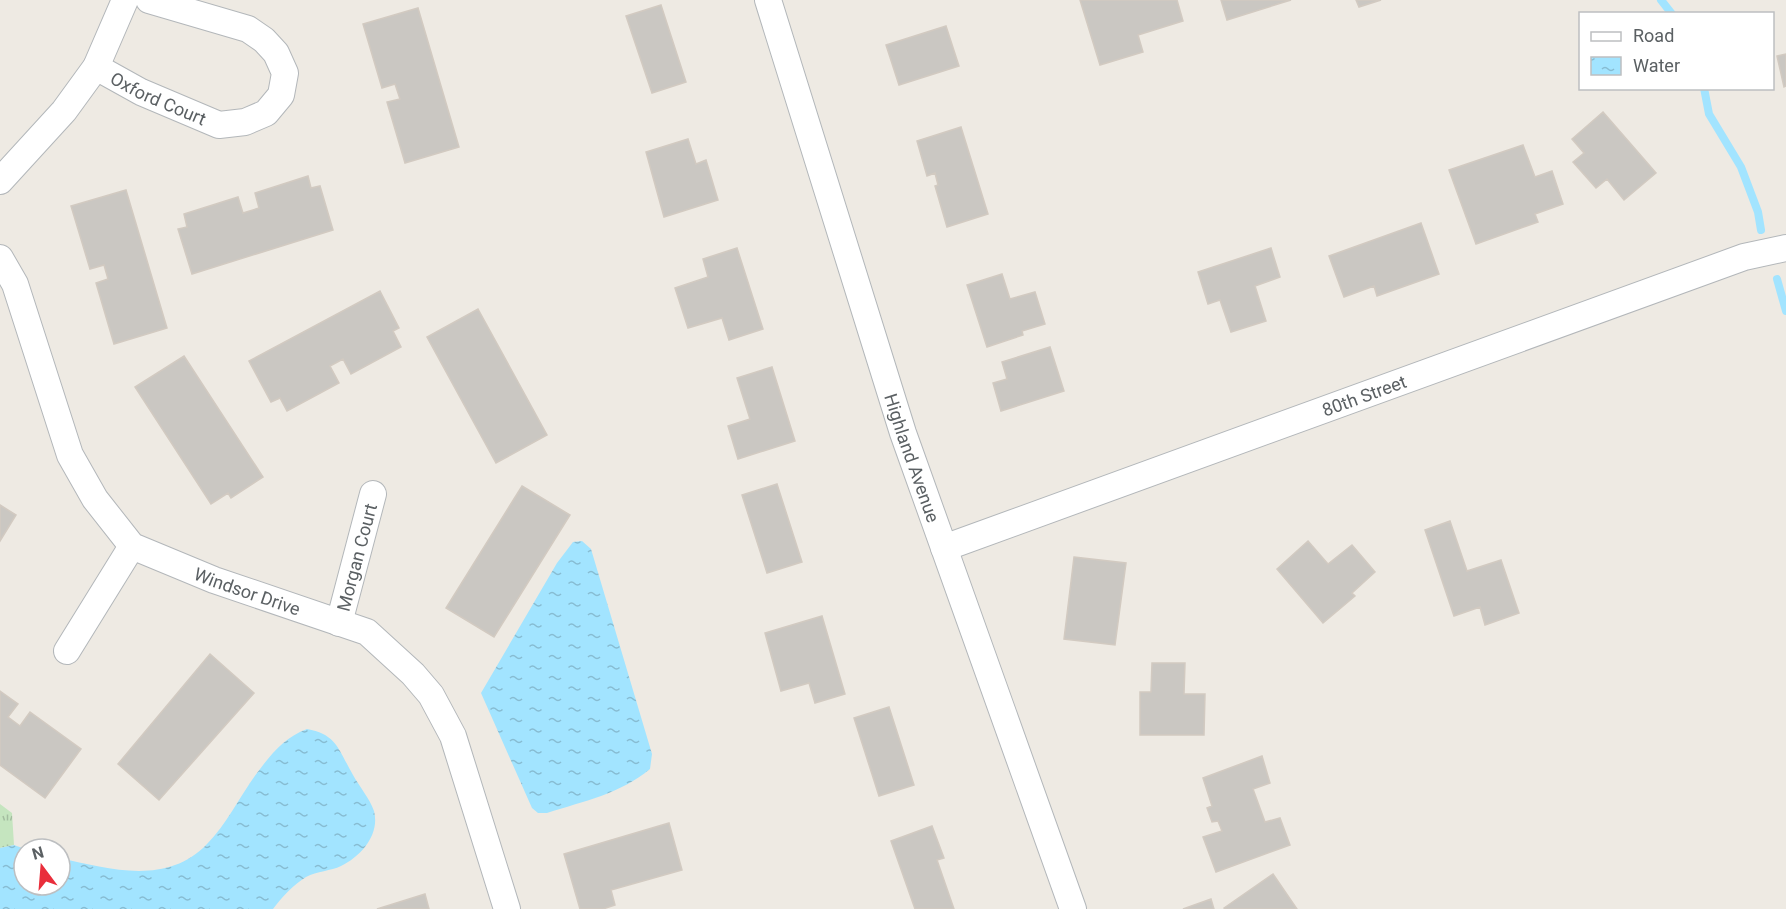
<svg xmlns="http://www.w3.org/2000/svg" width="1786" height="909" viewBox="0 0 1786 909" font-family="Roboto,sans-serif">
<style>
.park{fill:url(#park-tufts)}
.water{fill:url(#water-ripples)}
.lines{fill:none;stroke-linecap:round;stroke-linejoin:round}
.stream{stroke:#a2e4ff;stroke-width:8}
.building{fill:#cac7c2;stroke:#d2cac1;stroke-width:1.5}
.minor-casing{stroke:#b3b7ba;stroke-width:28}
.minor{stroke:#fff;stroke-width:26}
.labels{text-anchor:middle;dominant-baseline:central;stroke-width:4.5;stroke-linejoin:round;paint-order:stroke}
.street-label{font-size:18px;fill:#5b6063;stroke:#fff}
</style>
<defs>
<pattern id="park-tufts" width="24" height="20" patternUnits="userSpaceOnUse" patternTransform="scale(1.5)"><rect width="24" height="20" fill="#c5e5bf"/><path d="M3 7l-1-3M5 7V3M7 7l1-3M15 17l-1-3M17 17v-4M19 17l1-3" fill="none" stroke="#a3bd9f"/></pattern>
<pattern id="water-ripples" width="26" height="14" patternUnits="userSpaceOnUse" patternTransform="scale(1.5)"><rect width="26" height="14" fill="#a2e4ff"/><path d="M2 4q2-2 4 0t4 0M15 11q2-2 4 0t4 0" fill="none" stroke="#87bcd2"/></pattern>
</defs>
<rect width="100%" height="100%" fill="#eeeae3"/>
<path class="park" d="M0 804 12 813 14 845 0 848Z"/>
<path class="water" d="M582 541 591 549 652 754 650 769C620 794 584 801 547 813H538L532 808 481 693 557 563 573 542Z
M307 729C337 734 339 751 353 775 359 786 370 799 374 811 380 834 362 856 341 866 331 871 317 871 306 877 293 885 282 897 273 909H0V848L14 845 25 849 24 885H60V858C109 869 167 886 207 844 227 824 240 796 257 773 271 754 285 737 307 729Z"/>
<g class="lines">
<path class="stream" d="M1661 0 1672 14
M1704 88 1709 114 1741 167 1758 212 1761 230
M1777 279 1786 311"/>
</g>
<path class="building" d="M1080 0H1177L1183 21 1138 35 1143 52 1100 65Z
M1221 0H1291L1227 20Z
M1356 0H1381L1359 7Z
M661 5 686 82 652 93 626 16Z
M418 8 459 147 405 163 387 102 400 99 395 84 382 88 363 24Z
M946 26 959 66 899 85 886 45Z
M1786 54V86L1784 87 1777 56Z
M1603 112 1656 173 1624 200 1607 179 1596 188 1573 162 1584 153 1572 139Z
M961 127 988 214 947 227 935 186 938 185 935 173 927 176 917 141Z
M688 139 696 164 706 160 718 200 664 217 646 152Z
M1523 145 1535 177 1552 171 1563 204 1535 214 1538 222 1476 244 1449 170Z
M308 176 311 188 320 186 333 230 192 274 178 229 187 227 184 214 238 197 243 213 259 208 255 193Z
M126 190 167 328 114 344 96 283 108 279 104 265 90 269 71 206Z
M1421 223 1439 274 1377 296 1374 286 1344 297 1329 256Z
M737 248 763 329 729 340 722 318 688 328 675 288 708 277 703 259Z
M1271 248 1280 277 1255 286 1266 321 1231 332 1220 300 1208 304 1198 272Z
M1002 274 1010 299 1035 292 1045 324 1022 331 1023 335 987 347 967 285Z
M380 291 399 328 393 331 401 347 351 374 343 359 330 366 339 383 287 411 280 398 271 402 249 361Z
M478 309 547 435 496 463 427 337Z
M1050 347 1064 391 1001 411 993 383 1007 379 1002 362Z
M184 356 263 477 231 498 228 493 211 504 135 387Z
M772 367 795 441 738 459 728 426 750 419 737 378Z
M777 484 802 562 767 573 742 495Z
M522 486 570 515 494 637 446 608Z
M0 505 16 515 0 541Z
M1450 521 1467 571 1501 560 1519 613 1485 625 1480 607 1454 616 1425 530Z
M1308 541 1328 564 1352 545 1375 572 1352 593 1355 596 1323 623 1277 569Z
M1074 557 1126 563 1115 645 1064 639Z
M822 616 845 694 815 703 809 683 781 691 765 633Z
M210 654 254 693 159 800 118 764Z
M1152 663H1185L1184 694H1205L1204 735H1140V692H1151Z
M0 691 18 704 8 717 20 726 30 712 81 749 45 798 0 765Z
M889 707 914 785 879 796 854 718Z
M1262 756 1270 783 1253 789 1265 822 1280 818 1290 845 1216 872 1203 837 1222 831 1218 821 1212 822 1207 808 1212 806 1203 778Z
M669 823 682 870 611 890 615 905 603 909H580L564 854Z
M932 826 944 858 937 860 954 909H915L891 841Z
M1273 874 1297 909H1225L1224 908Z
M425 894 429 909H377Z
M1211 899 1214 909H1183Z"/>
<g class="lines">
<g class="minor-casing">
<g id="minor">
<path id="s1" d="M768 0 903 433 1073 909"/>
<path id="s2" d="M96 67 141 92 219 125 245 122 266 113 281 95 285 73 276 53 264 40 248 29 149 0"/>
<path d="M0 181 64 111 96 67 125 0"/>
<path id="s3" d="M0 258 15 284 70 455 95 499 132 546 214 580 367 632 413 674 431 695 453 736 507 909"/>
<path id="s4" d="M944 548 1744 257 1786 248"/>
<path id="s5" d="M339 623 373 494"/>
<path d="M67 651 132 546"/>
</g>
</g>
<use href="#minor" class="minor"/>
</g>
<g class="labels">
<g class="street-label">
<text stroke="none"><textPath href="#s2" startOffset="70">Oxford Court</textPath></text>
<text stroke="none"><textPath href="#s4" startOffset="447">80th Street</textPath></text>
<text stroke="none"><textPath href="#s1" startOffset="480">Highland Avenue</textPath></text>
<text stroke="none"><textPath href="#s5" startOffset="68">Morgan Court</textPath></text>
<text stroke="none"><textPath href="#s3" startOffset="444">Windsor Drive</textPath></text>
</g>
</g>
<rect x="1579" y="12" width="195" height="78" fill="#ffffff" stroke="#bdbfc1" stroke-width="1.5"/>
<rect x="1591" y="32" width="30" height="9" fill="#ffffff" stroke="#bdbfc1" stroke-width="1.5"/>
<text x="1633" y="42" font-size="18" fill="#5b6063">Road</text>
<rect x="1591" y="57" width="30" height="18" fill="url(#water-ripples)" stroke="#bdbfc1" stroke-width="1.5"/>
<text x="1633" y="72" font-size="18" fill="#5b6063">Water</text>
<g transform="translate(42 867) rotate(344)"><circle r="28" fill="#ffffff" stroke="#bdbfc1" stroke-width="1.5"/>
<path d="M0-4.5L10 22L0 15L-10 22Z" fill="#e92e3b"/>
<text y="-9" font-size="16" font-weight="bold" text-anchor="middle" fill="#5b6063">N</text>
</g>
</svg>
